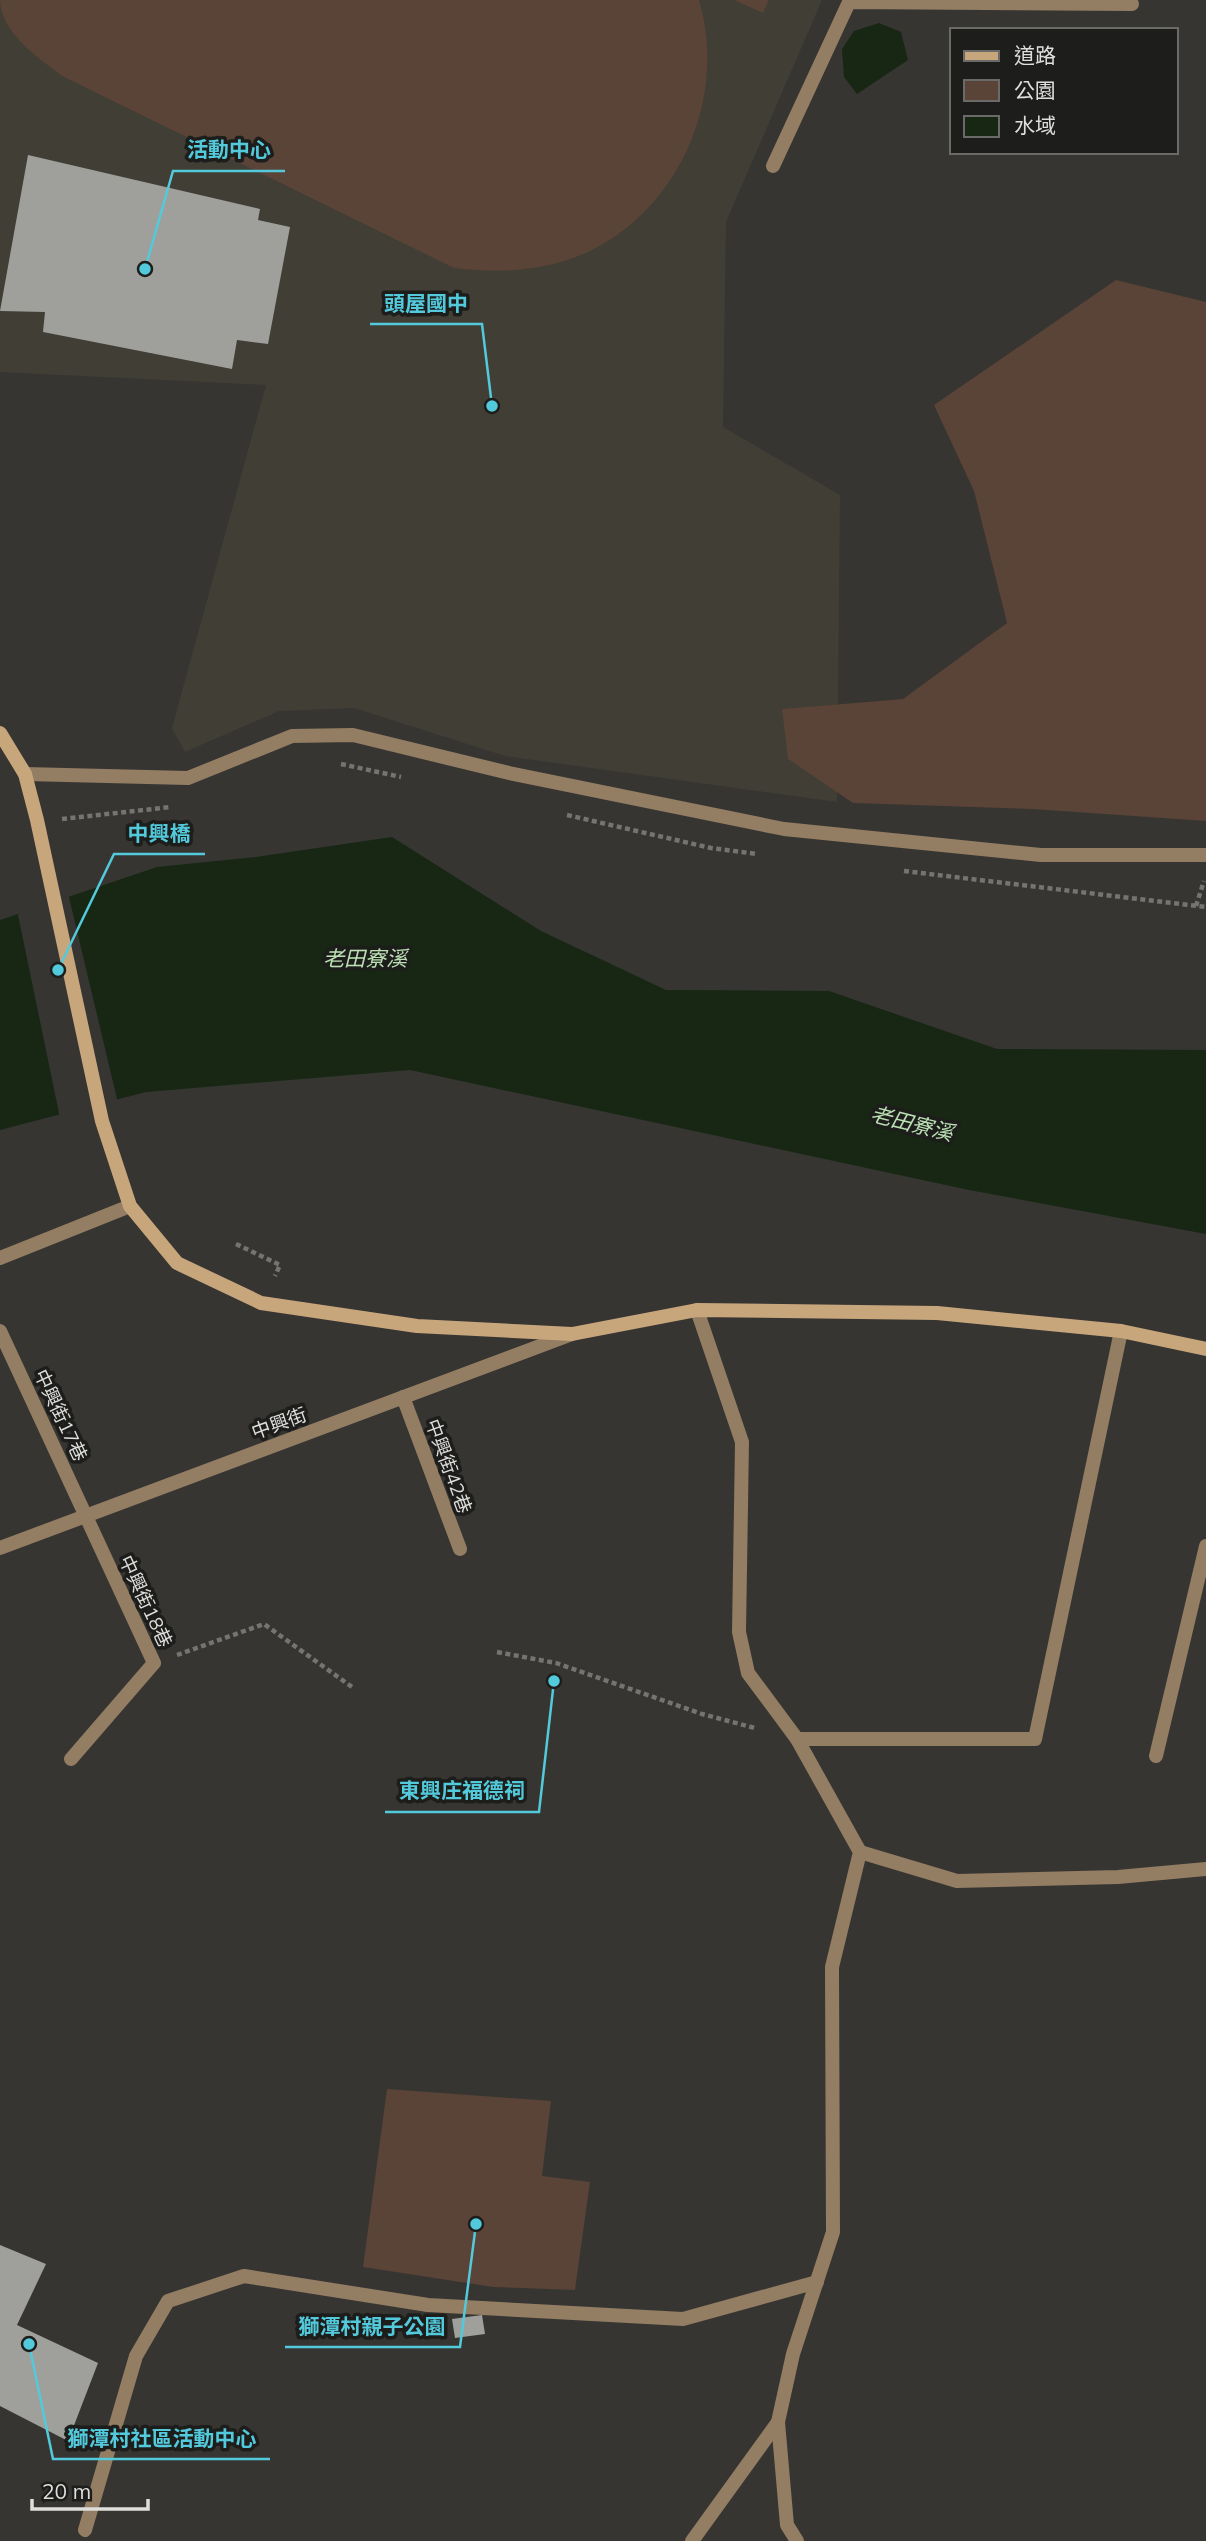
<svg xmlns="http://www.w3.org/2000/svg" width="1206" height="2541" viewBox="0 0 1206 2541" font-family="Mulish,'Noto Sans TC',sans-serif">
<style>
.built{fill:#403e35}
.green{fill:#5a4337}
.water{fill:#172714}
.pier{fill:#363532}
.building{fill:#9fa09c}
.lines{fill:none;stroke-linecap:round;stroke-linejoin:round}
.path{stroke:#747471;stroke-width:4.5;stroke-dasharray:5 3.5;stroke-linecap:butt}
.service{stroke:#937d63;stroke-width:14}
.minor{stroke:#937d63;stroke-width:14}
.tertiary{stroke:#937d63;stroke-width:14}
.secondary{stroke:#c8a67c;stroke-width:14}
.labels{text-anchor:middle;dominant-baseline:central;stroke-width:7;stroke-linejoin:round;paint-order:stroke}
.street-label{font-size:19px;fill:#dededc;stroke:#1d1d1b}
.water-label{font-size:21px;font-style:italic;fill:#bbe0b4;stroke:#1d1d1b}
.leader{fill:none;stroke:#53cadc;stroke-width:2.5}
.callout-dot{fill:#53cadc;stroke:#1d1d1b;stroke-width:2.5}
.callout-label{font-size:21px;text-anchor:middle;font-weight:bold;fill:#53cadc;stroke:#1d1d1b;stroke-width:7;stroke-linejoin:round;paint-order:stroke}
</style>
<rect width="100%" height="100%" fill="#363532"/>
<path class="built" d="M0 0H822L726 222 723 427 840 495 837 802 505 756 354 708 279 711 185 752 172 728 266 385 0 372Z"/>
<path class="green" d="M0 0H699C729 101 676 218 576 257 536 272 496 273 454 268L64 77C40 60 0 32 0 0Z
M734 0H769L763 13Z
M1116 280 1206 302V821L1032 809 853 803 788 759 782 709 903 699 1007 623 974 491 934 405Z
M387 2089 551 2101 542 2176 590 2182 575 2290 493 2287 363 2267Z"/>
<path class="water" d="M879 23 901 32 908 60 857 94 844 77 842 49 854 31Z
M392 837 541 931 666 990 829 991 997 1049 1206 1050V1234L969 1190 410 1070 146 1092 0 1130V920L157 867 256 857Z"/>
<path class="pier" d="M68 893 118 1103 60 1118 17 910Z"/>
<path class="building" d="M28 155 260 209 258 220 290 227 268 344 237 340 232 369 43 332 45 312 0 311Z
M0 2245 46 2264 17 2325 98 2363 68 2441 0 2406Z
M482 2315 485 2334 455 2338 452 2319Z"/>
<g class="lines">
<path class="path" d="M341 764 401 777
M567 815 711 848 757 854
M62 819 171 807
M904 871 1206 907
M1196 906 1204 881
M236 1244 280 1265 275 1276
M497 1652 556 1663 702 1714 755 1728
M177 1655 264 1624 352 1687"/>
<path class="service" d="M850 2 1132 4
M773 166 850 0
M25 774 188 778 292 736 353 735 509 773 784 829 1041 855H1206
M0 1331 154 1663 71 1759
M403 1397 460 1549
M797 1739H1035L1121 1331
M1156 1756 1206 1546
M860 1852 957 1881 1118 1877 1206 1869
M692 2541 778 2422"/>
<path class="minor" d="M0 1258 130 1206
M0 1548 572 1334
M85 2530 136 2356 168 2301 244 2276 428 2305 683 2319 817 2282"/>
<path class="tertiary" d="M697 1310 742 1442 739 1632 748 1673 797 1739 860 1852 832 1967 833 2232 793 2354 778 2422 787 2525 797 2541"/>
<path class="secondary" d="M0 733 25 774 37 820 102 1121 130 1206 177 1263 261 1303 417 1326 572 1334 697 1310 937 1313 1121 1331 1206 1349"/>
</g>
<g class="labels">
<g class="street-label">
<text transform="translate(61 1415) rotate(65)">中興街17巷</text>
<text transform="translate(279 1423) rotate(-20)">中興街</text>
<text transform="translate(449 1466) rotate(70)">中興街42巷</text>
<text transform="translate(146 1601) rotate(65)">中興街18巷</text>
</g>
<g class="water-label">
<text x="365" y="958">老田寮溪</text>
<text transform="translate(912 1123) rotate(14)">老田寮溪</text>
</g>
</g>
<path class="leader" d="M145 269L173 171H285M492 406L482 324H370M58 970L114 854H205M554 1681L539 1812H385M476 2224L460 2347H285M29 2344L53 2459H270"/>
<g class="callout-dot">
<circle cx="145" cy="269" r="7"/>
<circle cx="492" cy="406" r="7"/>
<circle cx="58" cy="970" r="7"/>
<circle cx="554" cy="1681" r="7"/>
<circle cx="476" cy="2224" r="7"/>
<circle cx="29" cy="2344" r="7"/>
</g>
<g class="callout-label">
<text x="229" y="157">活動中心</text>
<text x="426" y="311">頭屋國中</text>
<text x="159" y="841">中興橋</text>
<text x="462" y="1798">東興庄福德祠</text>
<text x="372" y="2334">獅潭村親子公園</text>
<text x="162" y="2446">獅潭村社區活動中心</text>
</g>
<rect x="950" y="28" width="228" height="126" fill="#1d1d1b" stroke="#6a6a68" stroke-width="2"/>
<rect x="964" y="51" width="35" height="10" fill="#c8a67c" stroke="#6a6a68" stroke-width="2"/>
<text x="1014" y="63" font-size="21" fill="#dededc">道路</text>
<rect x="964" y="80" width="35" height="21" fill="#5a4337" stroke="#6a6a68" stroke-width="2"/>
<text x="1014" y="98" font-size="21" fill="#dededc">公園</text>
<rect x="964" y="116" width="35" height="21" fill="#172714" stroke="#6a6a68" stroke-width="2"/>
<text x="1014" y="133" font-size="21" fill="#dededc">水域</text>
<path d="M32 2499v10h116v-10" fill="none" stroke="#dededc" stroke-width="3.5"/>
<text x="42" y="2499" font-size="21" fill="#dededc" stroke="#1d1d1b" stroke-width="5" paint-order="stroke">20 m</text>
</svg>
